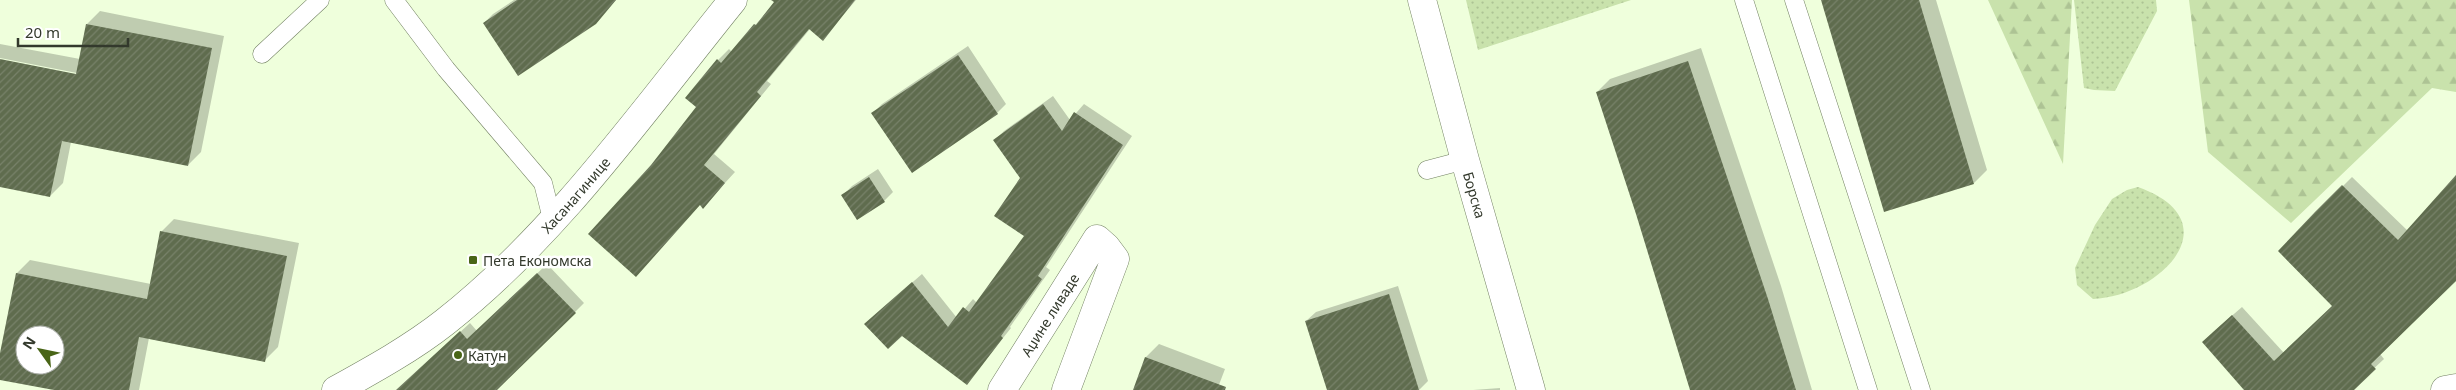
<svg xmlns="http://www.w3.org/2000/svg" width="2456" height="390" viewBox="0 0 2456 390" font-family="'Noto Sans',sans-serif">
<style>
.grass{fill:url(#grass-dots)}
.forest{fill:url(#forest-firs)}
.shadow{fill:#0003;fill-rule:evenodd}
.building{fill:url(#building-hatch);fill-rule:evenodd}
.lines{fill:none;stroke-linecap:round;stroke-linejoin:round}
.service-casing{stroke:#738163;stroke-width:19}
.minor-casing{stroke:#738163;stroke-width:29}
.secondary-casing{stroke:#738163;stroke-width:29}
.service{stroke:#fff;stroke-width:18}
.minor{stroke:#fff;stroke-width:28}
.secondary{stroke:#fff;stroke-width:28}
.poi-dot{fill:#496517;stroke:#fff;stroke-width:2}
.labels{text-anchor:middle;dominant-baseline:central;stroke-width:5;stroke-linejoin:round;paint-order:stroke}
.street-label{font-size:14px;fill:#33392c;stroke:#fff}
.poi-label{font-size:14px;fill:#33392c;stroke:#fff;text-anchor:start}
</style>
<defs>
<pattern id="grass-dots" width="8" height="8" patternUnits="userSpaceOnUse" patternTransform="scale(1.25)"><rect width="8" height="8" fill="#c9e2ac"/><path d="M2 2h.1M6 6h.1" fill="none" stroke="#adc394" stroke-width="1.8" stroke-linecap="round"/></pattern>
<pattern id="forest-firs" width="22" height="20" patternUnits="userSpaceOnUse" patternTransform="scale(1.25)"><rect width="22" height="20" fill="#c9e2ac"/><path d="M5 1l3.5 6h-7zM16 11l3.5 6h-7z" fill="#adc394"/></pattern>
<pattern id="building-hatch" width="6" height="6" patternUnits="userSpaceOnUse" patternTransform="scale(1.25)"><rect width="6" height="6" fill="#5f6c4e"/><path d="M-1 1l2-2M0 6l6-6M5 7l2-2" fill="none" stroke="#78826a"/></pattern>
</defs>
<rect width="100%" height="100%" fill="#efffdc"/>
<path class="grass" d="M1466 0H1631L1478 50Z
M2074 0H2156L2157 11 2115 91 2094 90 2084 88Z
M2138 187C2233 221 2161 296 2093 299L2077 285 2075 268 2095 225 2112 199 2127 190Z"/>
<path class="forest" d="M1988 0H2072L2063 164Z
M2189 0H2456V92L2432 88 2291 223 2208 152Z"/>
<path class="shadow" d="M514 0H616L595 23H484L493 14Z
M777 0H856L823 39 810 29 767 81 771 84 714 154 735 172 703 207 652 165 697 107 718 60 729 49 732 52Z
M1823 0H1936L1987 170 1974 183Z
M100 11 224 36 201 152 188 165 71 142 63 183 50 196 0 186V60L81 76 82 74 0 58V44L80 59 87 24Z
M968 46 1006 104 997 113H873L882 104Z
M1701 48 1781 286 1812 390H1691L1638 214 1597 92 1610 79Z
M1053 96 1070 120 1084 104 1132 136 1046 267 1050 270 1010 327 1011 328 967 383 875 315 922 274 957 318 973 299 977 303 1026 235 1021 178 995 140 1004 131Z
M878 169 893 192 884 201 843 195 852 186Z
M2352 177 2408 231 2456 177V281L2380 354 2384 359 2351 390H2246L2212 333 2242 307 2284 353 2334 306 2316 213Z
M174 219 299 243 278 347 265 360 149 338 139 390H60L0 378V360L17 273 30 260 151 284 161 232ZM25 335H55V365H25Z
M547 264 584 303 575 312 496 390H418L419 370 470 323 477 331Z
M1398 286 1428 381 1419 390H1329L1306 321 1316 312Z
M1159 344 1225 369 1217 390H1134L1146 357Z
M1500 388V390H1473Z"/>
<path class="building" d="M517 0H616L596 24 518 76 483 23Z
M771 0H855L823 41 809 29 757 92 761 96 704 165 725 183 703 209 700 205 636 277 588 234 651 165 696 107 685 98 717 59 721 63 754 24 756 25 774 2Z
M1821 0H1919L1974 184 1884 212Z
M86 24 212 48 188 166 62 141 50 197 0 187V59L76 74Z
M958 55 998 114 912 173 871 113Z
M1688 61 1768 299 1796 390H1690L1636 214 1596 92Z
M1043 104 1062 131 1074 112 1123 145 1038 276 1042 279 1001 336 1003 338 967 385 902 336 888 349 864 324 912 282 948 327 963 307 969 312 1024 236 994 216 1020 178 993 140Z
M2456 175V281L2371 364 2376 369 2354 390H2244L2202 342 2232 315 2274 361 2332 306 2278 251 2315 212 2342 185 2398 240Z
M869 177 885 202 857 220 841 195Z
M160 231 287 256 265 362 139 337 129 390H54L0 380V353L16 273 147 299ZM25 335H55V365H25Z
M537 273 576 313 497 390H396L460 331 467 339Z
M1389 294 1419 390H1327L1305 321Z
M1145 357 1226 387 1225 390H1133Z"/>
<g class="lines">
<g class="service-casing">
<path id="service" d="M394 0 446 69 543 183 553 223
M1744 0 1868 390
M1794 0 1921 390
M262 54 320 0
M1427 170 1465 160"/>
</g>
<g class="minor-casing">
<g id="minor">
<path id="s1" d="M336 390C374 369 412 348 445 322 558 233 643 111 733 0"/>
<path id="s2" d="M1002 390 1097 239 1106 247 1115 259 1066 390"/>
<path d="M2445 390 2456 388"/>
</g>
</g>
<g class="secondary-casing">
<g id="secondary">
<path id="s3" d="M1422 0 1465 160 1531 390"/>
</g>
</g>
<use href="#service" class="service"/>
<use href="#minor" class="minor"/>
<use href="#secondary" class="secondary"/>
</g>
<g class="poi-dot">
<rect x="468" y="255" width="10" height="10" rx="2.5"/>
<circle cx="458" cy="355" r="5"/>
</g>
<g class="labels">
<g class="street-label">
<text stroke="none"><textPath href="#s1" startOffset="311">Хасанагинице</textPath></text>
<text stroke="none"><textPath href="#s3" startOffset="202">Борска</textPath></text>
<text stroke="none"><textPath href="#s2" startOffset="89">Аџине ливаде</textPath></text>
</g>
<g class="poi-label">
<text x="483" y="260">Пета Економска</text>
<text x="468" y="355">Катун</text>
</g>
</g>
<g transform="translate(40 350) rotate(303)"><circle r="24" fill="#ffffff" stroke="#adb0ab"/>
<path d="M0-4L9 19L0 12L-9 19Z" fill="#496517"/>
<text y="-8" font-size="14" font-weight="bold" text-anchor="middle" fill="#33392c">N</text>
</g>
<path d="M18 38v8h110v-8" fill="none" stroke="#33392c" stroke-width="2.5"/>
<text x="25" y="38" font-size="15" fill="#33392c" stroke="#ffffff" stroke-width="4" paint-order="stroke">20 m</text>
</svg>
